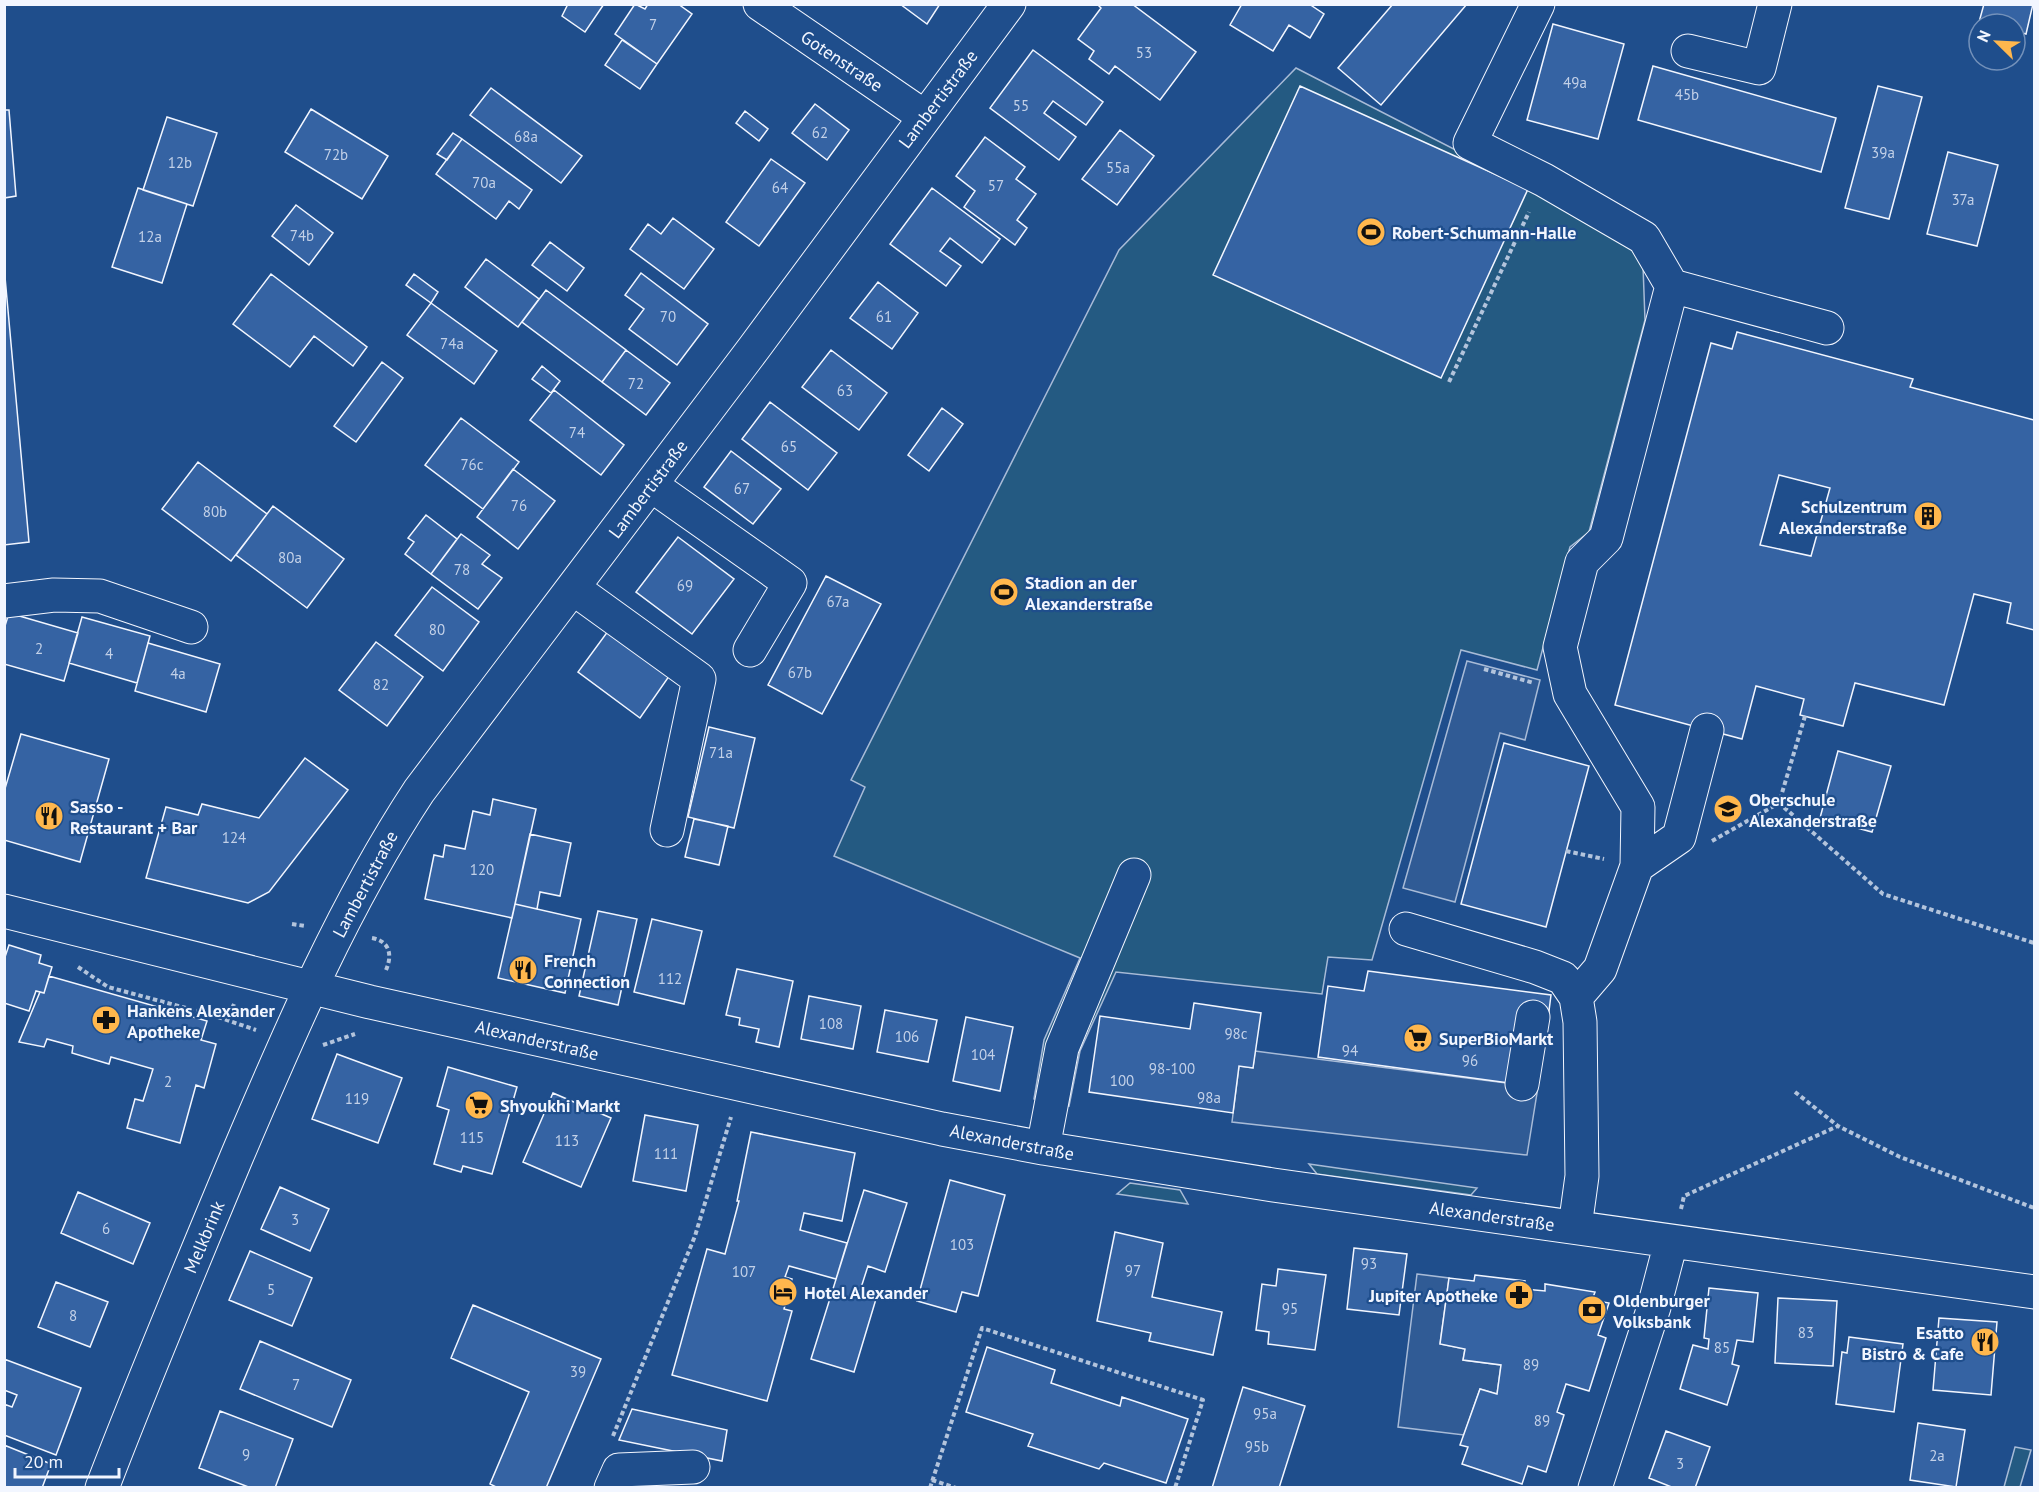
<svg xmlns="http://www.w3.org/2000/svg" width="2039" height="1492" viewBox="0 0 2039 1492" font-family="'PT Sans',sans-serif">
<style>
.green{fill:#245a82;stroke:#a8bbd7;stroke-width:1.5}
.parking{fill:#305b95;stroke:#a8bbd7;stroke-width:1.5}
.building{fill:#3563a3;stroke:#f2f6ff;stroke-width:1.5;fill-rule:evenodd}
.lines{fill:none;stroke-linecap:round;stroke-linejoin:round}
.minor-casing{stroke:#f2f6ff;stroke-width:35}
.path{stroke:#b3c4dc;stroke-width:4;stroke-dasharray:4.5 3;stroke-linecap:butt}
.minor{stroke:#1f4e8c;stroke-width:33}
.labels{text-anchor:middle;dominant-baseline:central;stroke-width:4.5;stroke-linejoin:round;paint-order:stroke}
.number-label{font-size:15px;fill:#c3d1e8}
.street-label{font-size:18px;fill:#f2f6ff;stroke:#1f4e8c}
.poi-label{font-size:18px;font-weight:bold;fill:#f2f6ff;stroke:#1f4e8c;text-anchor:start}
</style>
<rect width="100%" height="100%" fill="#1f4e8c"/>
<path class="green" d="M1296 68 1627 238 1643 266 1645 320 1589 532 1570 547 1537 670 1461 650 1372 960 1328 957 1322 994 1116 972 1080 1051 1069 1106 1034 1099 1044 1040 1080 958 834 856 865 787 851 780 1119 250Z
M1309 1164 1477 1188 1471 1195 1317 1174Z
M1130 1183 1180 1190 1188 1204 1117 1194Z
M2015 1447 2031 1450 2020 1487H2004Z"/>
<path class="parking" d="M1467 661 1540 680 1525 740 1500 733 1455 902 1403 888Z
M1255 1051 1538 1087 1527 1155 1232 1122 1239 1066 1253 1068Z
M1417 1274 1449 1278 1440 1344 1465 1349 1463 1360 1501 1365 1497 1394 1480 1389 1464 1435 1398 1427Z"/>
<path class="building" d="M568 4H604L585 32 562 16Z
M635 4 645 9 648 4H678L692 14 657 64 615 34Z
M900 4H940L927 24Z
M1097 4H1132L1196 52 1160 100 1115 66 1109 74 1089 59 1094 51 1078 39 1101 8Z
M1242 4H1309L1324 14 1310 38 1289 25 1273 51 1230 25Z
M1393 4H1467L1381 105 1338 68Z
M1984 4H2033L2026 34 2015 31V24L1979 22Z
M1553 24 1624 44 1598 139 1527 120Z
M622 40 657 64 640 89 605 65Z
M1033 50 1103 102 1086 125 1053 101 1044 113 1076 137 1059 160 990 108Z
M1653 66 1836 118 1821 172 1638 120Z
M1300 86 1528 189 1441 378 1213 275Z
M1878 86 1922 97 1889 219 1845 208Z
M491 88 582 156 561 183 470 115Z
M815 104 849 130 827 160 792 133Z
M311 109 388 156 362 199 285 152Z
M4 110H9L16 196 4 198Z
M745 111 768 129 759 141 736 123Z
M167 117 217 133 193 206 143 190Z
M1120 130 1154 156 1117 205 1082 179Z
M453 133 462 139 447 160 437 154Z
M985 137 1025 167 1016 179 1036 194 1017 220 1027 228 1015 245 964 207 975 191 956 176Z
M462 139 532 190 519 209 509 201 496 219 436 174Z
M1948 152 1998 165 1977 246 1927 234Z
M771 159 805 183 759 246 726 222Z
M138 188 187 204 162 283 112 267Z
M932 188 1000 239 982 263 950 238 940 251 961 266 946 286 890 244Z
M296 205 333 233 309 265 272 236Z
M673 218 714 249 684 289 630 249 648 224 661 234Z
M550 242 584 268 567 291 532 265Z
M486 259 539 299 518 327 465 287Z
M4 266 29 542 4 545Z
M641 273 708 324 677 365 629 329 644 309 625 295Z
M271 274 367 347 353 366 314 336 290 367 233 324Z
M414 274 438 292 431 303 406 285Z
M878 282 918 313 892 349 850 318Z
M546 290 626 350 602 382 522 322Z
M431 303 497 351 474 384 407 335Z
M1737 332 1913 379 1910 387 2034 420V630L2007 623 2011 603 1974 594 1944 705 1855 683 1843 726 1800 715 1804 699 1756 686 1742 739 1615 705 1711 343 1732 349ZM1779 475 1830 488 1811 556 1760 545Z
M626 350 670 383 646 415 602 382Z
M831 350 887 393 859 430 802 387Z
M382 362 403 378 356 442 334 426Z
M542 366 560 381 551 393 532 379Z
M554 390 624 445 601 475 530 420Z
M770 402 837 453 808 490 742 439Z
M942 408 963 424 929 471 908 455Z
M461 418 519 462 483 509 425 465Z
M731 451 781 489 753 524 704 487Z
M198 462 267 514 231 561 162 509Z
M513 469 555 501 518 549 477 517Z
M273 506 344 559 307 608 236 555Z
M426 515 457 539 431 574 405 554 414 542 408 538Z
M461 534 490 555 482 564 502 578 478 609 431 574Z
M678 537 734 579 692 634 636 592Z
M826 576 881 604 822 714 768 685Z
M432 587 479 622 443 671 395 635Z
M9 613 78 633 64 681 4 664V629Z
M82 617 150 636 137 683 69 663Z
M611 627 672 672 640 718 578 672Z
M376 642 423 677 387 726 339 690Z
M148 643 220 664 206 712 135 691Z
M709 727 755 738 734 828 688 817Z
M21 734 109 759 80 862 4 840V792Z
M1504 743 1589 766 1546 927 1461 904Z
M1838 751 1891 766 1872 832 1820 818Z
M305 758 348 790 269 892 248 903 146 878 166 807 198 815 202 804 259 818Z
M493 799 536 809 512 918 425 899 434 855 443 857 445 845 465 849 473 811 490 815Z
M694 819 728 826 719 865 685 857Z
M530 834 571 843 560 896 540 892 537 909 515 904Z
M515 904 581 919 565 993 498 978Z
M598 911 637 919 618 1005 579 996Z
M652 919 702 931 684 1004 634 992Z
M9 945 41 955 39 963 52 967 44 993 36 991 29 1011 4 1003V960Z
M737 969 793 981 779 1047 756 1042 759 1029 739 1025 740 1018 726 1015Z
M1368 971 1551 995 1548 1019 1509 1083 1318 1057 1328 986 1364 991Z
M49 976 207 1021 201 1040 216 1044 204 1088 196 1085 180 1143 127 1128 135 1099 143 1101 153 1069 111 1057 109 1064 72 1053 73 1046 47 1039 44 1047 19 1042 40 992 44 993Z
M809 996 861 1006 853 1049 801 1039Z
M1194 1003 1261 1013 1253 1068 1239 1066 1233 1113 1089 1092 1100 1016 1190 1029Z
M885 1010 937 1020 928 1062 877 1052Z
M966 1017 1013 1027 1000 1091 953 1081Z
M337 1054 402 1078 378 1143 312 1119Z
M448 1067 517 1087 492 1174 463 1166 461 1172 434 1164 449 1110 437 1106Z
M553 1093 611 1118 581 1187 523 1162Z
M645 1115 698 1125 686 1191 633 1181Z
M751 1132 855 1153 842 1221 804 1213 800 1230 847 1243 836 1279 789 1266 785 1277 792 1279 784 1309 792 1311 767 1401 672 1375 707 1249 725 1254 739 1201H737Z
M950 1180 1005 1195 978 1296 962 1292 956 1312 917 1301Z
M280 1187 329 1209 310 1251 261 1229Z
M864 1190 907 1203 885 1272 868 1266 859 1294 876 1299 854 1372 811 1359Z
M78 1192 150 1223 133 1264 61 1233Z
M1115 1232 1163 1243 1152 1297 1222 1312 1213 1355 1149 1341 1151 1333 1097 1321Z
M1354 1248 1407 1254 1399 1315 1347 1309Z
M250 1251 312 1278 292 1326 229 1300Z
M1278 1269 1326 1275 1315 1350 1268 1344 1269 1332 1256 1330 1262 1284 1276 1286Z
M1475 1275 1525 1281 1524 1289 1545 1291V1284L1595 1292 1592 1300 1609 1303 1598 1335 1606 1338 1589 1391 1566 1384 1557 1412 1564 1415 1546 1472 1528 1466 1522 1484 1462 1464 1468 1447 1460 1445 1480 1389 1497 1394 1501 1365 1463 1360 1465 1349 1440 1344 1449 1278 1474 1281Z
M56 1282 108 1302 90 1347 38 1327Z
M1709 1288 1758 1293 1753 1342 1737 1340 1732 1364 1739 1366 1727 1405 1680 1389 1693 1345 1708 1349 1709 1339 1704 1338Z
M1778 1298 1837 1301 1833 1366 1775 1363Z
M473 1305 601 1359 546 1488H498L490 1484 529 1392 451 1358Z
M1939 1318 1997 1322 1991 1395 1933 1390Z
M1849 1337 1903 1344 1894 1412 1836 1404 1842 1352 1847 1353Z
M260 1341 351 1380 332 1427 240 1389Z
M987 1347 1055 1370 1051 1383 1120 1406 1122 1397 1188 1419 1166 1483 1104 1463 1099 1469 1028 1446 1033 1434 966 1412Z
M4 1359 81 1388 56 1455 4 1435V1404L12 1407 17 1395 4 1390Z
M1243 1387 1305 1406 1279 1488H1212Z
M632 1409 727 1430 722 1461 619 1440Z
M220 1411 293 1439 275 1488H251L199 1468Z
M1918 1423 1965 1430 1956 1487 1910 1480Z
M1666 1431 1710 1447 1695 1488H1674L1649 1478Z
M4 1445 51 1464 42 1488H4Z"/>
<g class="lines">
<g class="minor-casing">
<path id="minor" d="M760 4 925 117
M1538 4 1470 143 1544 180 1644 238 1672 286
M1688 51 1759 68 1775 4
M651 485 790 583 750 650
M573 588 699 679 667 830
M4 601 54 595 100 596 191 627
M1637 866 1679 837 1707 730
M4 911 370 1002 942 1129 1043 1148 1273 1185 2034 1292
M1406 929 1535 967 1563 978 1576 997 1580 1022 1582 1176 1575 1227
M1576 997 1600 969 1637 866 1638 807 1570 694 1560 647 1582 562 1606 538 1672 286 1827 328
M1522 1084 1533 1017
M1043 1148 1062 1048 1134 875
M102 1488C145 1376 191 1266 237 1156 290 1031 344 905 419 791L754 348 1009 4
M611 1488 619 1470 693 1467
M1595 1488 1654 1307 1671 1242"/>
</g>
<path class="path" d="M1449 382 1529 212
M1484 669 1534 683
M1805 716 1779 803 1883 894 2034 943
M1712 841 1779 803
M1566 851 1604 859
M292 924 305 926
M372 938C389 941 393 954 386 970
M78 967 108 987 212 1015 256 1030
M227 1021 234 1004
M323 1045 355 1034
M1795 1092 1838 1126
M1681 1209 1684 1196 1838 1126 1900 1157 2034 1208
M613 1436 695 1236 731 1117
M932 1480 956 1488
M930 1488 982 1328 1203 1400 1175 1488"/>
<use href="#minor" class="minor"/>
</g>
<defs>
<g id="stadium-disc" transform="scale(1.5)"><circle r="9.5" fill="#ffb74d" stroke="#1f4e8c"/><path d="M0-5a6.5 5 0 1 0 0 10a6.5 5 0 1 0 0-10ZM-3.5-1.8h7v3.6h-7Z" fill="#111"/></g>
<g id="building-disc" transform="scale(1.5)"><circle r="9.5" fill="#ffb74d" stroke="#1f4e8c"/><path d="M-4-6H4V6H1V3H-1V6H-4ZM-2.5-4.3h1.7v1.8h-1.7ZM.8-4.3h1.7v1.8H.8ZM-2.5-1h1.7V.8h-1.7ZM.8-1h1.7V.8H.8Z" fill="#111"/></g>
<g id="school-disc" transform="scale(1.5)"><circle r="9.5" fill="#ffb74d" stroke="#1f4e8c"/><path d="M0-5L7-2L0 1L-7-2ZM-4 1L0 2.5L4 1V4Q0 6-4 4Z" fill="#111"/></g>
<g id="restaurant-disc" transform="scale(1.5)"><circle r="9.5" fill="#ffb74d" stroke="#1f4e8c"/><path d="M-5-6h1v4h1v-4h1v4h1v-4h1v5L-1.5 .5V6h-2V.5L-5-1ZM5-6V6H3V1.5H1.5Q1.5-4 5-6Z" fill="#111"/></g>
<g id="pharmacy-disc" transform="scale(1.5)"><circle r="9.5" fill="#ffb74d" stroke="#1f4e8c"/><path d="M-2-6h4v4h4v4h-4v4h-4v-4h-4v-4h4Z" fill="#111"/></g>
<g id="supermarket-disc" transform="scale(1.5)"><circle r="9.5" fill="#ffb74d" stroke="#1f4e8c"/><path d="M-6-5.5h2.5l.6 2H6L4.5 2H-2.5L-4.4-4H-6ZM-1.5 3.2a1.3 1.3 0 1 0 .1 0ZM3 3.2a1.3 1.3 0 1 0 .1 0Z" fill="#111"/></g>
<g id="hotel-disc" transform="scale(1.5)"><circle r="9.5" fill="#ffb74d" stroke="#1f4e8c"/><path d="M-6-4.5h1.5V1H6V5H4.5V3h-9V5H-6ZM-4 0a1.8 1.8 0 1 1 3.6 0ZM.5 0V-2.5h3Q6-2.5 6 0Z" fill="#111"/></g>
<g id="bank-disc" transform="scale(1.5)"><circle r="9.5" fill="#ffb74d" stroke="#1f4e8c"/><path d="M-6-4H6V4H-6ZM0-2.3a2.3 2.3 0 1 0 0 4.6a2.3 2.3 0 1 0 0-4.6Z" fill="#111"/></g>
</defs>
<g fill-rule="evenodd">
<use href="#stadium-disc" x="1371" y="232"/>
<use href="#building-disc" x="1928" y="516"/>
<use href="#stadium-disc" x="1004" y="592"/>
<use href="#school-disc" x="1728" y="809"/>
<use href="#restaurant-disc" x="49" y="816"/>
<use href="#restaurant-disc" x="523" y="970"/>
<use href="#pharmacy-disc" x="106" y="1020"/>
<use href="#supermarket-disc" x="1418" y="1038"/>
<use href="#supermarket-disc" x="479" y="1105"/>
<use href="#hotel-disc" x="783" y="1292"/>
<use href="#pharmacy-disc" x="1519" y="1295"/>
<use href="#bank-disc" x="1592" y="1310"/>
<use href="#restaurant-disc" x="1985" y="1342"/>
</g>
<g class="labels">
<g class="number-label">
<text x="653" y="24">7</text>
<text x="1144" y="52">53</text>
<text x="1575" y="82">49a</text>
<text x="1687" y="94">45b</text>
<text x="1021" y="105">55</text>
<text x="820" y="132">62</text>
<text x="526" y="136">68a</text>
<text x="1883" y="152">39a</text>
<text x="336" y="154">72b</text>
<text x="180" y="162">12b</text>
<text x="1118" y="167">55a</text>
<text x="484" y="182">70a</text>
<text x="996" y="185">57</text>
<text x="780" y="187">64</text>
<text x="1963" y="199">37a</text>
<text x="302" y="235">74b</text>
<text x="150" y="236">12a</text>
<text x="668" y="316">70</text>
<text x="884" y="316">61</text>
<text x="452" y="343">74a</text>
<text x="636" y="383">72</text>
<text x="845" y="390">63</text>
<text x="577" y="432">74</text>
<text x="789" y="446">65</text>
<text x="472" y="464">76c</text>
<text x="742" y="488">67</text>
<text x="519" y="505">76</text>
<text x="215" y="511">80b</text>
<text x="290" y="557">80a</text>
<text x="462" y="569">78</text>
<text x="685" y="585">69</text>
<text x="838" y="601">67a</text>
<text x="437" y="629">80</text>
<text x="39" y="648">2</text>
<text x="109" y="653">4</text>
<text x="800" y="672">67b</text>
<text x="178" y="673">4a</text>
<text x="381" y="684">82</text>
<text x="721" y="752">71a</text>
<text x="234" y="837">124</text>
<text x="482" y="869">120</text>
<text x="670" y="978">112</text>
<text x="831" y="1023">108</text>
<text x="1236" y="1033">98c</text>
<text x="907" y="1036">106</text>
<text x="1350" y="1050">94</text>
<text x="983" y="1054">104</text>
<text x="1470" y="1060">96</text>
<text x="1172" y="1068">98-100</text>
<text x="1122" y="1080">100</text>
<text x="168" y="1081">2</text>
<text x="1209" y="1097">98a</text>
<text x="357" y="1098">119</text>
<text x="472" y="1137">115</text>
<text x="567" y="1140">113</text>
<text x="666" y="1153">111</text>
<text x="295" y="1219">3</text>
<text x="106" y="1228">6</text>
<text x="962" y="1244">103</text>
<text x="1369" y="1263">93</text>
<text x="1133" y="1270">97</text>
<text x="744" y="1271">107</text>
<text x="271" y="1289">5</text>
<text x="1290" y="1308">95</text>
<text x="73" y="1315">8</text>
<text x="1806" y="1332">83</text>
<text x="1722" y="1347">85</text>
<text x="1531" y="1364">89</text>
<text x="578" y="1371">39</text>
<text x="296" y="1384">7</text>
<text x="1265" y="1413">95a</text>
<text x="1542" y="1420">89</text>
<text x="1257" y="1446">95b</text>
<text x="246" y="1454">9</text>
<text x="1937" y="1455">2a</text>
<text x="1680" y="1463">3</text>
</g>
<g class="street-label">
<text transform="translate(842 61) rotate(34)">Gotenstraße</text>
<text transform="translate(938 99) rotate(-53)">Lambertistraße</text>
<text transform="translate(648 489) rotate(-53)">Lambertistraße</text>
<text transform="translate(365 884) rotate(-62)">Lambertistraße</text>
<text transform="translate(537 1040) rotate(13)">Alexanderstraße</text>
<text transform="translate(1012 1142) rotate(11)">Alexanderstraße</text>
<text transform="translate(1492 1216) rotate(8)">Alexanderstraße</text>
<text transform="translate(204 1237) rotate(-67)">Melkbrink</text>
</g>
<g class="poi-label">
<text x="1392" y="232">Robert-Schumann-Halle</text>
<text x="1907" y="506" text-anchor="end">Schulzentrum<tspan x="1907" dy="21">Alexanderstraße</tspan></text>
<text x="1025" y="582">Stadion an der<tspan x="1025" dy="21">Alexanderstraße</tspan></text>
<text x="1749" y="799">Oberschule<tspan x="1749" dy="21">Alexanderstraße</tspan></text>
<text x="70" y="806">Sasso -<tspan x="70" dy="21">Restaurant + Bar</tspan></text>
<text x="544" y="960">French<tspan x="544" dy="21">Connection</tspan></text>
<text x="127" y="1010">Hankens Alexander<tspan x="127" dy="21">Apotheke</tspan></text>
<text x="1439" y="1038">SuperBioMarkt</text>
<text x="500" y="1105">Shyoukhi Markt</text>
<text x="804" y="1292">Hotel Alexander</text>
<text x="1498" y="1295" text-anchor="end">Jupiter Apotheke</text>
<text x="1613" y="1300">Oldenburger<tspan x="1613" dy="21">Volksbank</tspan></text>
<text x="1964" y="1332" text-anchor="end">Esatto<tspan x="1964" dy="21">Bistro &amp; Cafe</tspan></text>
</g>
</g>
<rect width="2039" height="1492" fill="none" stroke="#f2f6ff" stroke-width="12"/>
<g transform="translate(1997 42) rotate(294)"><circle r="28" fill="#1f4e8c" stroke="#7391ba" stroke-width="1.5"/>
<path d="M0-4.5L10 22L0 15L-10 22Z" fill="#ffb74d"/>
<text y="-9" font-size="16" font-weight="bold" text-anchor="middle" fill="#f2f6ff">N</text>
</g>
<path d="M15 1468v9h104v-9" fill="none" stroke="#f2f6ff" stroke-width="3"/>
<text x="24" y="1468" font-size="18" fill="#f2f6ff" stroke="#1f4e8c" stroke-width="4.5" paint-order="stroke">20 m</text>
</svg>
